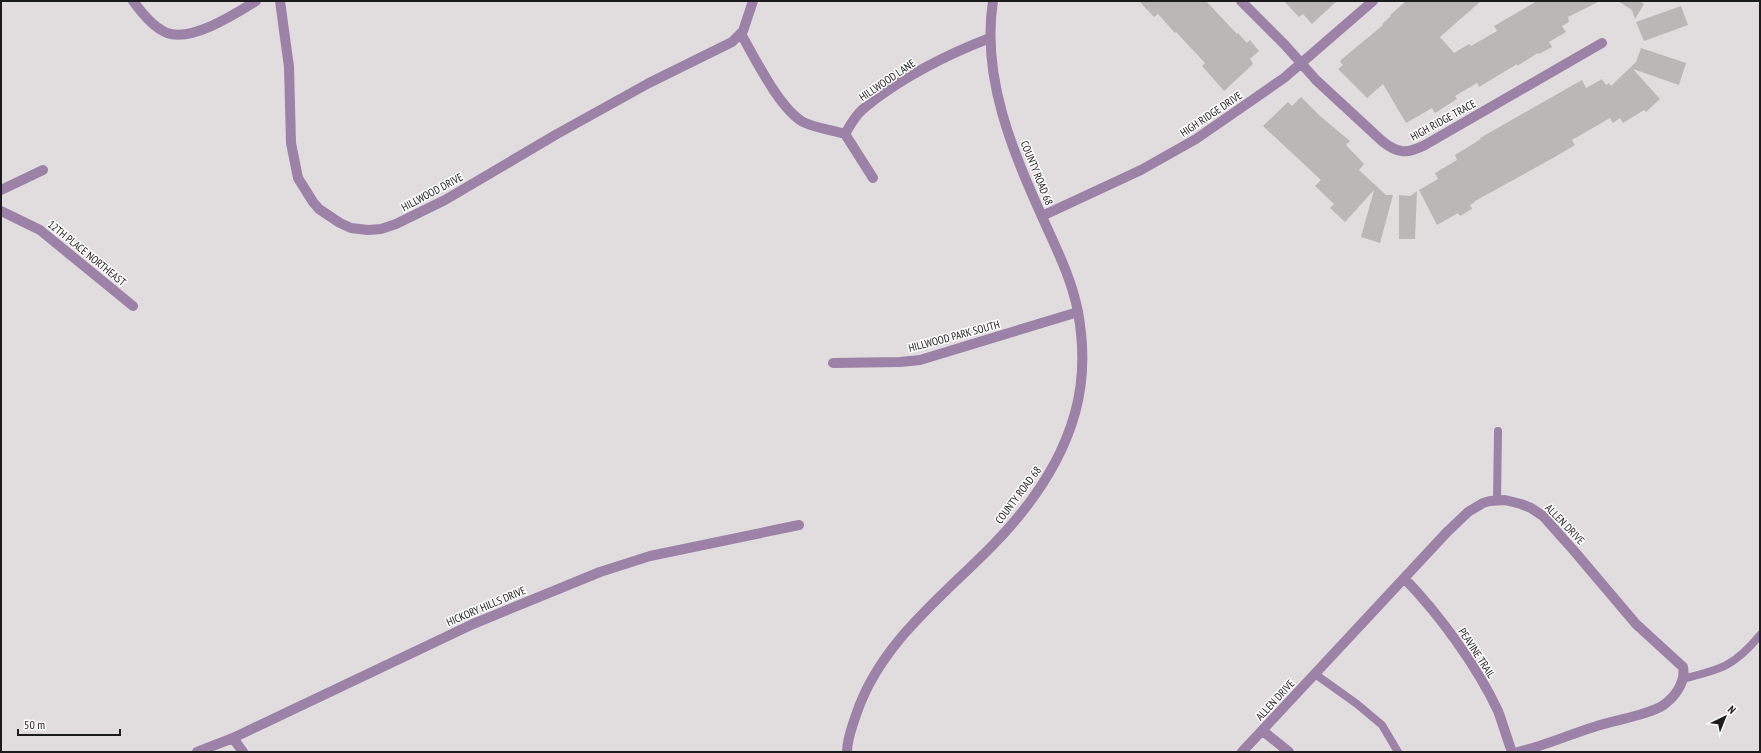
<svg xmlns="http://www.w3.org/2000/svg" width="1761" height="753" viewBox="0 0 1761 753" font-family="'PT Sans Narrow',sans-serif">
<style>
.building{fill:#bbb7b7}
.lines{fill:none;stroke-linecap:round;stroke-linejoin:round}
.service{stroke:#9c82a7;stroke-width:8}
.minor{stroke:#9c82a7;stroke-width:10}
.tertiary{stroke:#9c82a7;stroke-width:10}
.labels{text-anchor:middle;dominant-baseline:central;stroke-width:3;stroke-linejoin:round;paint-order:stroke}
.street-label{font-size:11px;fill:#1c1b1b;stroke:#fff}
</style>
<rect width="100%" height="100%" fill="#e1dddf"/>
<path class="building" d="M1139 1H1206L1237 34 1238 33 1247 43 1250 40 1259 51 1250 59 1253 64 1224 91 1202 66 1205 63 1176 32 1175 33 1158 14 1154 17Z
M1284 1H1337L1312 24 1303 14 1299 17Z
M1406 1H1481L1440 37 1454 53 1469 44 1471 46 1497 31 1494 26 1537 1H1600L1568 17 1569 22 1562 26 1566 32 1549 42 1552 47 1539 54 1538 53 1517 66V64L1479 87 1477 83 1455 96 1457 99 1435 113 1432 108 1406 123 1383 84 1367 98 1338 69 1343 65 1340 62 1341 60 1383 25 1382 24 1391 16 1390 15Z
M1618 1H1639L1644 4 1635 19 1632 10Z
M1681 6 1688 25 1644 41 1636 22Z
M1641 48 1686 63 1679 85 1633 69 1660 99 1646 112 1644 110 1623 123 1620 118 1613 123 1610 118 1572 140 1575 145 1553 158 1475 201V202L1470 205 1472 209 1460 216 1458 213 1437 225 1419 190 1438 179 1435 173 1457 160 1455 155 1481 139 1480 138 1582 80 1586 88 1602 79 1606 85 1609 83 1611 86 1636 62Z
M1301 97 1320 116 1350 141 1346 145 1364 164 1359 170 1386 195H1393L1380 243 1361 237 1374 190 1345 222 1330 208 1334 204 1315 186 1321 180 1263 126 1288 102 1292 106Z
M1417 191 1415 239H1399V195L1410 196Z"/>
<g class="lines">
<path class="service" d="M1497 500 1498 431
M1315 674 1357 704 1382 725 1398 752
M1682 679C1720 670 1735 666 1760 635"/>
<path class="minor" d="M133 1C142 13 153 27 167 33 192 42 235 14 256 1
M280 1 289 67 291 143 298 178 313 202 319 209 340 223 351 228 368 230 381 229 396 224 445 200 557 134 649 83 732 42 743 31 753 1
M1241 1 1285 45 1316 80 1382 141C1398 154 1407 154 1425 145L1602 43
M741 34C755 58 779 108 803 122 816 128 831 130 845 134
M845 134C850 125 855 116 863 109 898 79 948 54 990 38
M845 134 873 178
M1 190 43 170
M1 211 40 230 133 306
M1042 216 1141 170 1196 139 1284 78 1373 1
M833 363 900 362 920 360 1078 312
M1404 578C1439 614 1477 666 1498 711 1503 724 1507 739 1512 752
M1263 731 1289 752
M233 738 243 752
M197 752 233 738 473 624 600 572 650 556 799 525
M1242 752 1448 531 1468 512 1483 503 1490 501 1505 500 1521 504 1531 508 1543 516 1575 552 1636 624 1683 667C1686 683 1674 698 1662 706 1645 716 1614 720 1594 727 1568 735 1544 746 1518 752"/>
<path class="tertiary" d="M847 752C847 739 852 727 856 715 880 643 941 598 993 545 1029 508 1061 464 1075 413 1084 381 1084 345 1078 312 1072 280 1057 250 1044 221 1013 152 981 78 993 1"/>
</g>
<g class="labels">
<g class="street-label">
<text transform="translate(887 80) rotate(-34)">HILLWOOD LANE</text>
<text transform="translate(1211 114) rotate(-34)">HIGH RIDGE DRIVE</text>
<text transform="translate(1443 120) rotate(-29)">HIGH RIDGE TRACE</text>
<text transform="translate(1037 173) rotate(68)">COUNTY ROAD 68</text>
<text transform="translate(432 192) rotate(-28)">HILLWOOD DRIVE</text>
<text transform="translate(87 253) rotate(39)">12TH PLACE NORTHEAST</text>
<text transform="translate(954 336) rotate(-15)">HILLWOOD PARK SOUTH</text>
<text transform="translate(1018 495) rotate(-53)">COUNTY ROAD 68</text>
<text transform="translate(1565 524) rotate(46)">ALLEN DRIVE</text>
<text transform="translate(486 606) rotate(-23)">HICKORY HILLS DRIVE</text>
<text transform="translate(1477 653) rotate(57)">PEAVINE TRAIL</text>
<text transform="translate(1275 700) rotate(-47)">ALLEN DRIVE</text>
</g>
</g>
<rect width="1761" height="753" fill="none" stroke="#1c1b1b" stroke-width="4"/>
<g transform="translate(1725 717) rotate(43)" stroke="#ffffff" stroke-width="3" paint-order="stroke">
<path d="M0-3L7 15L0 10L-7 15Z" fill="#1c1b1b"/>
<text y="-6" font-size="11" font-weight="bold" text-anchor="middle" fill="#1c1b1b">N</text>
</g>
<path d="M18 729v6h102v-6" fill="none" stroke="#1c1b1b" stroke-width="2"/>
<text x="24" y="729" font-size="12" fill="#1c1b1b" stroke="#ffffff" stroke-width="3" paint-order="stroke">50 m</text>
</svg>
